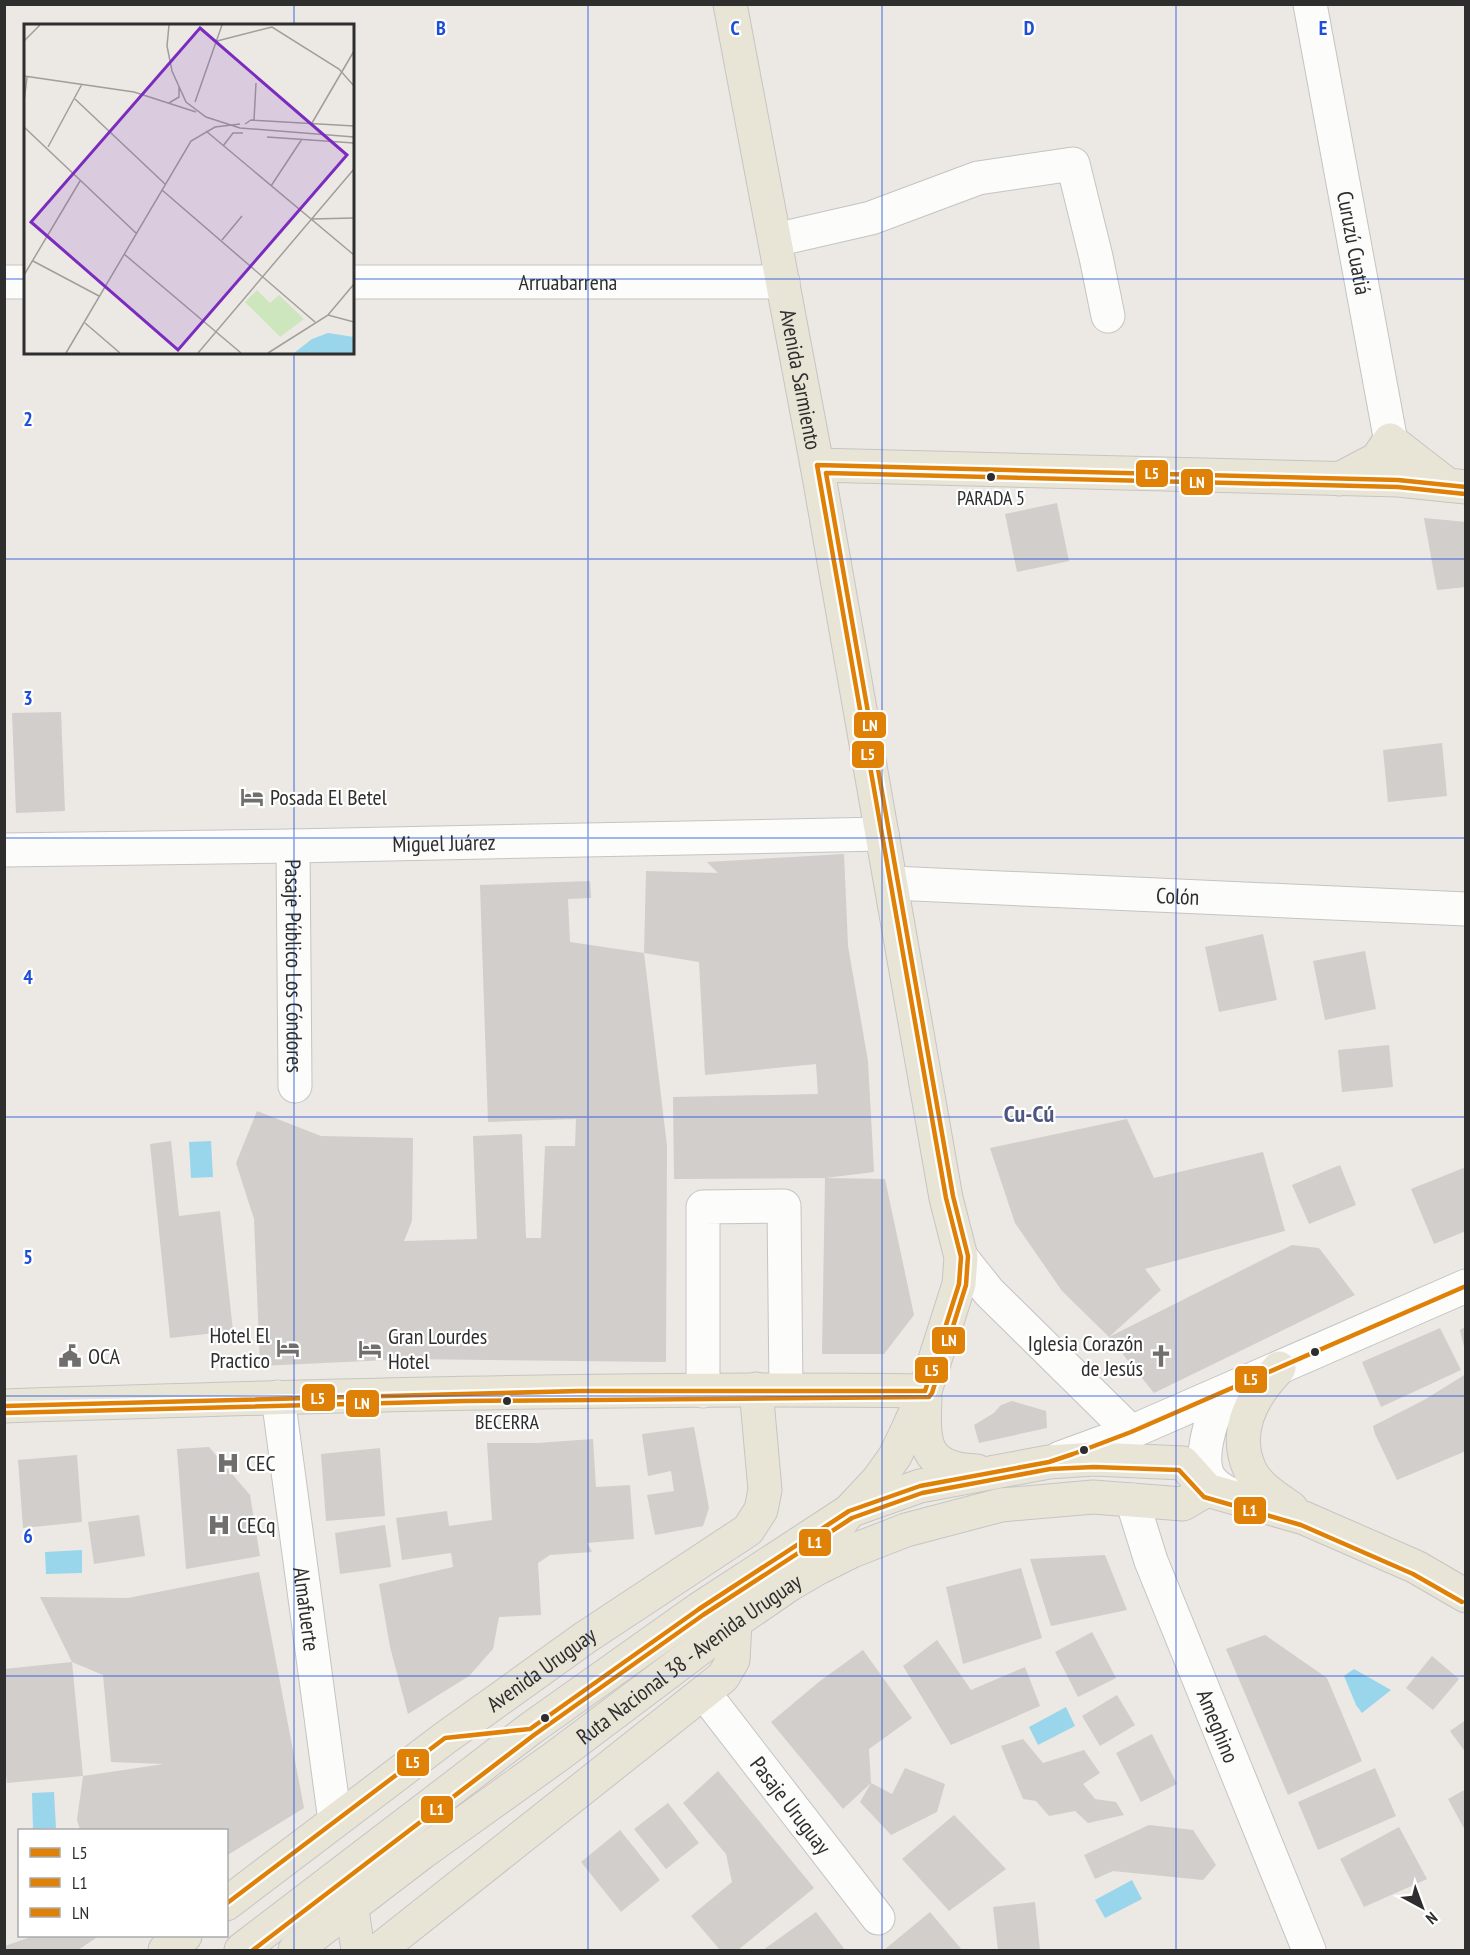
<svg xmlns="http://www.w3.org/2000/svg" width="1470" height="1955" viewBox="0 0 1470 1955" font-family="'PT Sans Narrow',sans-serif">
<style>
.water{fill:#99d6ec}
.building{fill:#d1cecb}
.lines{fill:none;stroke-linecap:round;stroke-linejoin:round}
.minor-casing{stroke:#c5c4c5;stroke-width:35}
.major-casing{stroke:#c6c5c4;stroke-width:35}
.minor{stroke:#fcfcfb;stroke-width:33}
.major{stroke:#e8e4d6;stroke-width:33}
.bus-1-casing{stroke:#fff;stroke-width:9}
.bus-2-casing{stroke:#fff;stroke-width:9}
.bus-3-casing{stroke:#fff;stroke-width:9}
.bus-1{stroke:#e08107;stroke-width:4.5}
.bus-2{stroke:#e08107;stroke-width:4.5}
.bus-3{stroke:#e08107;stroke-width:4.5}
.grid{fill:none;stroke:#1d4ed8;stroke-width:1.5;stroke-opacity:0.55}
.bus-dot{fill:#2e2e2e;stroke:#fff;stroke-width:2}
.labels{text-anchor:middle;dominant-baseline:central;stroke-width:4.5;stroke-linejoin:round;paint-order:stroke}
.bus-label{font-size:20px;fill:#2e2e2e;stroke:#fff}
.street-label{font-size:22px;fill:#2e2e2e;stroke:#fff}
.poi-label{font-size:22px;fill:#2e2e2e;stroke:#fff;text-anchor:start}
.neighbourhood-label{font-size:24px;font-weight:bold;fill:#4d5680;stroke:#fff}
.inset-road{fill:none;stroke:#a09e9b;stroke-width:1.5}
.view{fill:#7b2cbf;fill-opacity:0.15;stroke:#7b2cbf;stroke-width:3}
.inset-edge{fill:none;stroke:#2e2e2e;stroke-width:3}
.grid-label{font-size:20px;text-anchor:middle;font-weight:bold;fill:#1d4ed8;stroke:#fff;stroke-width:4.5;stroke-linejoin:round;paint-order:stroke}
.line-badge{stroke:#fff;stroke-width:2}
.badge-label{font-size:16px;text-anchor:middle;font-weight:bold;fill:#fff}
</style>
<rect width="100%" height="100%" fill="#ece8e4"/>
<path class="water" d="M211 1141 213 1177 191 1178 189 1142Z
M82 1550V1573L46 1574 45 1552Z
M1354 1669 1391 1690 1362 1713 1356 1705 1344 1676Z
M1066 1707 1075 1726 1038 1745 1029 1727Z
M54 1792 56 1828 33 1829 32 1793Z
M1132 1880 1142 1899 1105 1918 1095 1900Z"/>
<path class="building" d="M1057 503 1069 561 1017 572 1005 514Z
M1424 518 1466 522V587L1437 590Z
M61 712 65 811 16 813 12 713Z
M1442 743 1447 796 1388 802 1383 750Z
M844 854 848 946 868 1061 874 1172 825 1178 885 1179 914 1315 884 1354H822L825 1178 674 1179 673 1097 818 1094 816 1064 705 1075 699 962 644 953 646 871 718 873 707 862Z
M590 881 591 898 568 899 570 942 644 953 667 1146 666 1362 409 1359 260 1366 254 1219 236 1163 257 1111 321 1136 413 1138 412 1221 404 1241 477 1239 473 1136 522 1134 526 1238H541L545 1146H575L576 1119 488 1122 480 885Z
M1263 934 1277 1000 1219 1012 1205 947Z
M1365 951 1376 1009 1325 1020 1313 961Z
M1389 1045 1393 1087 1342 1092 1338 1050Z
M1127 1119 1154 1178 1263 1152 1285 1231 1145 1269 1161 1290 1109 1337 1292 1245 1319 1248 1355 1295 1154 1393 1109 1337 1062 1291 1015 1223 990 1148Z
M171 1141 179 1216 220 1211 233 1331 170 1338 150 1144Z
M1340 1165 1356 1205 1309 1224 1292 1185Z
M1466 1167V1231L1434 1244 1411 1189Z
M1466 1326V1350L1465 1351 1460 1330Z
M1440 1328 1461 1370 1381 1407 1362 1362Z
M1466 1374V1451L1397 1480 1375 1434 1373 1426 1424 1400Z
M1012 1401 1046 1411 1047 1428 979 1443 974 1425 994 1413 1001 1405Z
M694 1427 709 1508 703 1526 655 1535 647 1495 674 1491 671 1471 648 1476 642 1434Z
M593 1439 596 1487 630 1485 634 1539 587 1543 592 1552 550 1555 538 1563 541 1615 499 1617 493 1649 469 1676 408 1714 390 1647 379 1584 453 1567 451 1553 402 1560 396 1518 447 1511 449 1526 492 1520 487 1443H538Z
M209 1447 250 1495 260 1556 186 1569 177 1449Z
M380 1448 385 1516 326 1521 321 1454Z
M77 1455 82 1522 23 1528 18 1460Z
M139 1515 145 1556 94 1564 88 1522Z
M385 1525 391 1567 340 1574 335 1533Z
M1105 1555 1127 1610 1051 1626 1030 1559Z
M1021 1568 1042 1638 963 1664 946 1587Z
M259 1572 304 1808 226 1856V1830H80L77 1820 83 1776 7 1783 4 1759V1669L72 1662 83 1776 164 1764 111 1762 103 1675 72 1662 40 1597 128 1598Z
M1092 1632 1116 1678 1078 1697 1055 1652Z
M1265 1635 1327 1678 1362 1761 1288 1795 1226 1649Z
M937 1640 971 1690 1025 1667 1040 1706 951 1745 903 1666Z
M863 1650 912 1718 869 1749 871 1783 843 1809 771 1722 820 1681Z
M1432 1656 1459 1679 1433 1710 1406 1688Z
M1117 1695 1135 1725 1100 1746 1082 1716Z
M1466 1720V1753L1450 1731Z
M1152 1734 1177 1784 1141 1802 1116 1753Z
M1023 1739 1043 1763 1084 1750 1100 1773 1083 1784 1095 1799 1116 1802 1124 1815 1088 1823 1075 1811 1049 1816 1036 1801 1023 1799 1001 1746Z
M905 1768 945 1784 937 1812 891 1835 860 1802 871 1783 892 1794Z
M1375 1768 1396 1816 1318 1850 1298 1802Z
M718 1771 814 1888 738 1950H720L691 1916 732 1882 726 1854 683 1803Z
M1466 1789V1832L1448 1799Z
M668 1803 699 1843 666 1869 634 1829Z
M954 1815 1006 1869 949 1911 902 1859Z
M1149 1825 1193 1830 1216 1865 1203 1880 1113 1871 1095 1879 1084 1855Z
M1399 1827 1427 1879 1364 1907 1340 1859Z
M620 1830 660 1880 621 1912 581 1862Z
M1035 1902 1040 1950H998L993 1907Z
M816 1912 845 1950H763Z
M930 1912 962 1950H884Z
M33 1936H99L78 1950H5V1946Z"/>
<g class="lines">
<g class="minor-casing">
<g id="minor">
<path id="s1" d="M1310 4 1396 469"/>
<path d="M775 240 871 218 978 178 1073 164 1096 257 1108 316"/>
<path d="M4 282H26"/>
<path id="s2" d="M352 282H783"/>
<path id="s3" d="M293 846 295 1086"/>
<path id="s4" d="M4 850 293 846 882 834"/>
<path id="s5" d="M892 883 1466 909"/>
<path d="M961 1257 989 1292 1131 1432"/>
<path d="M703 1391V1207L784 1206 786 1389"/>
<path id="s6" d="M278 1397 335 1821"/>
<path d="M1060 1458 1131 1432 1466 1286"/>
<path d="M1232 1495C1221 1490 1209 1483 1206 1470 1202 1455 1209 1422 1218 1409 1223 1401 1230 1394 1236 1387"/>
<path id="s7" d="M1132 1500 1151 1561 1309 1950"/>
<path id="s8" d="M704 1693 878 1918"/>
</g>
</g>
<g class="major-casing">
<g id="major">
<path id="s9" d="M730 4 817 465 946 1198 961 1257 959 1284 925 1391 908 1429 895 1456 878 1480 849 1511 826 1544 764 1601"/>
<path d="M817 465 1398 480 1466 487"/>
<path d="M1339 479 1377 459 1390 440 1448 485"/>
<path d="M1279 1368C1253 1395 1232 1431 1250 1470 1257 1486 1277 1498 1291 1508"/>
<path d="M925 1399C923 1443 923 1469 977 1471"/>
<path d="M4 1406C311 1396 618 1387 925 1391"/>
<path d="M349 1890 358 1950"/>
<path id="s10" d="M226 1904 445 1738 586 1637 748 1530 761 1510 765 1490 756 1389"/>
<path d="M165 1950 185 1936"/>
<path d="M241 1950 530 1729 699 1609 849 1511 920 1486 1049 1462 1094 1459 1183 1463 1207 1490 1304 1518 1416 1567 1466 1596"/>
<path id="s11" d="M295 1950 423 1852 557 1756 735 1622 789 1585 818 1568 852 1551 906 1530 1001 1505 1093 1497 1183 1504 1207 1490"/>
<path d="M379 1950 723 1677 733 1660 735 1622"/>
</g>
</g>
<use href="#minor" class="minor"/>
<use href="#major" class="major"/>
<g class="bus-1-casing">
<path id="bus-1" d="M4 1406 580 1391H925L959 1284 961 1257 946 1198 817 465 1398 480 1466 487
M226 1904 445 1738 530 1729 699 1609 849 1511 920 1486 1049 1462 1073 1454 1131 1432 1466 1286"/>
</g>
<g class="bus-2-casing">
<path id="bus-2" d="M253 1950 534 1735 703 1615 852 1518 922 1493 1050 1469 1094 1467 1179 1470 1204 1497 1301 1525 1413 1574 1462 1602"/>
</g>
<g class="bus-3-casing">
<path id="bus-3" d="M4 1413 465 1401 929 1397 932 1393 966 1285 968 1256 953 1196 826 473 1398 487 1465 494"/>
</g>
<use href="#bus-1" class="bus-1"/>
<use href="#bus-2" class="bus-2"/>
<use href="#bus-3" class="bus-3"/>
</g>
<path class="grid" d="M294 4V26M588 4V1950M882 4V1950M1176 4V1950M4 279H26M352 279H1466M294 352V1950M4 559H1466M4 838H1466M4 1117H1466M4 1396H1466M4 1676H1466"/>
<defs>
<g id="hotel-bare" transform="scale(1.8)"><path d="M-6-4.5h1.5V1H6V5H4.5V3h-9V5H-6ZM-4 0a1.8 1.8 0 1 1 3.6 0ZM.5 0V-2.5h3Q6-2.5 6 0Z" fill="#706f6e" stroke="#fff" stroke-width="2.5" paint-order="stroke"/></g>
<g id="civic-bare" transform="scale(1.8)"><path d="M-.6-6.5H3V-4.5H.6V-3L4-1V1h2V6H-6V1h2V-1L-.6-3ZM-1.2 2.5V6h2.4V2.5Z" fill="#706f6e" stroke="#fff" stroke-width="2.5" paint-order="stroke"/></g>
<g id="church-bare" transform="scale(1.8)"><path d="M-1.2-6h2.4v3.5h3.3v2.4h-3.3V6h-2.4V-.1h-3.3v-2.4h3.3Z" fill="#706f6e" stroke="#fff" stroke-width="2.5" paint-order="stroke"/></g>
<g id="hospital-bare" transform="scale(1.8)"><path d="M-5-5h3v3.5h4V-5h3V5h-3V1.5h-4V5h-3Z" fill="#706f6e" stroke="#fff" stroke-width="2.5" paint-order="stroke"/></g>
</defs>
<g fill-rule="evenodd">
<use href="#hotel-bare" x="252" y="797"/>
<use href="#hotel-bare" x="288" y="1348"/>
<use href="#hotel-bare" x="370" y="1349"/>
<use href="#civic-bare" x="70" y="1356"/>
<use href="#church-bare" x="1161" y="1356"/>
<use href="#hospital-bare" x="228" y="1463"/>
<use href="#hospital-bare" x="219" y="1525"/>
</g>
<g class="bus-dot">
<circle cx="991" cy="477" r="5"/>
<circle cx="1315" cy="1352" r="5"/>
<circle cx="507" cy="1401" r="5"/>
<circle cx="1084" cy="1450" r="5"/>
<circle cx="545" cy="1718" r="5"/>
</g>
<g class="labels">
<g class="bus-label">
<text x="991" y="498">PARADA 5</text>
<text x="507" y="1422">BECERRA</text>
</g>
<g class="street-label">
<text stroke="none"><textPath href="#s1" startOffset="243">Curuzú Cuatiá</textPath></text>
<text stroke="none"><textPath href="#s2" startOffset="216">Arruabarrena</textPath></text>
<text stroke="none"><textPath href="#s9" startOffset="382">Avenida Sarmiento</textPath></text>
<text stroke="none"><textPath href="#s4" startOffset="440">Miguel Juárez</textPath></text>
<text stroke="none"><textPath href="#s5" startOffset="286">Colón</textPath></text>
<text stroke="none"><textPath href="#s3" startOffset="120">Pasaje Público Los Cóndores</textPath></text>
<text stroke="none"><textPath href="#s6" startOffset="214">Almafuerte</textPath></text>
<text stroke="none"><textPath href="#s11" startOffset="490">Ruta Nacional 38 - Avenida Uruguay</textPath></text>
<text stroke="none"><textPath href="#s10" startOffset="393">Avenida Uruguay</textPath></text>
<text stroke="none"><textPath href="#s7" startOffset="242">Ameghino</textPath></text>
<text stroke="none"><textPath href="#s8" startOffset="142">Pasaje Uruguay</textPath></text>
</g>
<g class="poi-label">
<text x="270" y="797">Posada El Betel</text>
<text x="270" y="1335" text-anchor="end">Hotel El<tspan x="270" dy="25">Practico</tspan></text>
<text x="388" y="1336">Gran Lourdes<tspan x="388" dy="25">Hotel</tspan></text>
<text x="1143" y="1343" text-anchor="end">Iglesia Corazón<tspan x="1143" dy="25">de Jesús</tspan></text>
<text x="88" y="1356">OCA</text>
<text x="246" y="1463">CEC</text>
<text x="237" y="1525">CECq</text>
</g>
<g class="neighbourhood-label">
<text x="1029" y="1113">Cu-Cú</text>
</g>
</g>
<g transform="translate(24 24)">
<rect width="330" height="330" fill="#ece8e4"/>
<path d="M233 266 246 279 255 271 280 295 256 313 221 278Z" fill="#cee6be"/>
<path d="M304 309 330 313V329H270L288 315Z" fill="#99d6ec"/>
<path class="inset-road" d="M145 1 143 22 148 47 162 78 182 93 216 104 330 113M0 17 16 1M193 17 248 3 315 45 330 62M0 52 110 68 172 88M51 75 141 160M0 78 3 53M171 78 198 1M145 79 155 73V62M230 96 232 59M288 99 330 27M221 100 227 96 330 102M0 103 112 209M182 107 330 231M243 113 330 119M199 122 209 109H219M24 123 58 60M247 162 278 115M138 166 291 298M287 195 330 194M198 216 218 192M100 230 217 329M9 237 75 272M0 251 56 157M304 291 330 260M61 299 96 329M42 329 167 117 191 103 216 100M174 329 330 145M244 329 304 291 330 298"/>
<path class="view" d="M176 4 323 131 154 326 7 198Z"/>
<rect width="330" height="330" class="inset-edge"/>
</g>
<g class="grid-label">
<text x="441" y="35">B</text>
<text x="735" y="35">C</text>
<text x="1029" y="35">D</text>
<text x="1323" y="35">E</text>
<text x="28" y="426">2</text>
<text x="28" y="705">3</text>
<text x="28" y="984">4</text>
<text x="28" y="1264">5</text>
<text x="28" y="1543">6</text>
</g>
<g class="line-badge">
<rect x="1135" y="459" width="34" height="29" rx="6" fill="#e08107"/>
<rect x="1180" y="468" width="34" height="28" rx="6" fill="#e08107"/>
<rect x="853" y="711" width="34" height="28" rx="6" fill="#e08107"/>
<rect x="851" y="740" width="34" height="29" rx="6" fill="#e08107"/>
<rect x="931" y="1326" width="35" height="29" rx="6" fill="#e08107"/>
<rect x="914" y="1356" width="35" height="28" rx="6" fill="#e08107"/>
<rect x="1234" y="1365" width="34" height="29" rx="6" fill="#e08107"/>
<rect x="301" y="1383" width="35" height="29" rx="6" fill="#e08107"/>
<rect x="345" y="1389" width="35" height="29" rx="6" fill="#e08107"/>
<rect x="1233" y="1496" width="34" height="29" rx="6" fill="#e08107"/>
<rect x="798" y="1528" width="34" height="29" rx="6" fill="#e08107"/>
<rect x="396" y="1748" width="34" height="29" rx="6" fill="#e08107"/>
<rect x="420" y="1795" width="34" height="29" rx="6" fill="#e08107"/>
</g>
<g class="badge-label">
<text x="1152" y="479">L5</text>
<text x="1197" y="488">LN</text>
<text x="870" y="731">LN</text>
<text x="868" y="760">L5</text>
<text x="949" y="1346">LN</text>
<text x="932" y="1376">L5</text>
<text x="1251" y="1385">L5</text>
<text x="318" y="1404">L5</text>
<text x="362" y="1409">LN</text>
<text x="1250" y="1516">L1</text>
<text x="815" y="1548">L1</text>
<text x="413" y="1768">L5</text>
<text x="437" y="1815">L1</text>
</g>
<rect width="1470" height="1955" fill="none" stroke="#2e2e2e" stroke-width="12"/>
<rect x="18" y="1829" width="210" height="108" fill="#ffffff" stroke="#ababab" stroke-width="1.5"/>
<rect x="30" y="1848" width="30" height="9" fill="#e08107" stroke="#ababab" stroke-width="1.5"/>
<text x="72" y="1859" font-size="18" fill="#2e2e2e">L5</text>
<rect x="30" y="1878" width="30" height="9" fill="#e08107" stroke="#ababab" stroke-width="1.5"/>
<text x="72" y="1889" font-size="18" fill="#2e2e2e">L1</text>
<rect x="30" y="1908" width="30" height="9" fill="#e08107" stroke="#ababab" stroke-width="1.5"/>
<text x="72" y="1919" font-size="18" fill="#2e2e2e">LN</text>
<g transform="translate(1422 1907) rotate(139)" stroke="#ffffff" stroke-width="4.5" paint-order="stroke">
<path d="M0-4.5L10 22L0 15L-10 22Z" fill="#2e2e2e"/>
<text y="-9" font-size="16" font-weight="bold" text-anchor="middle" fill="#2e2e2e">N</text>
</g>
</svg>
